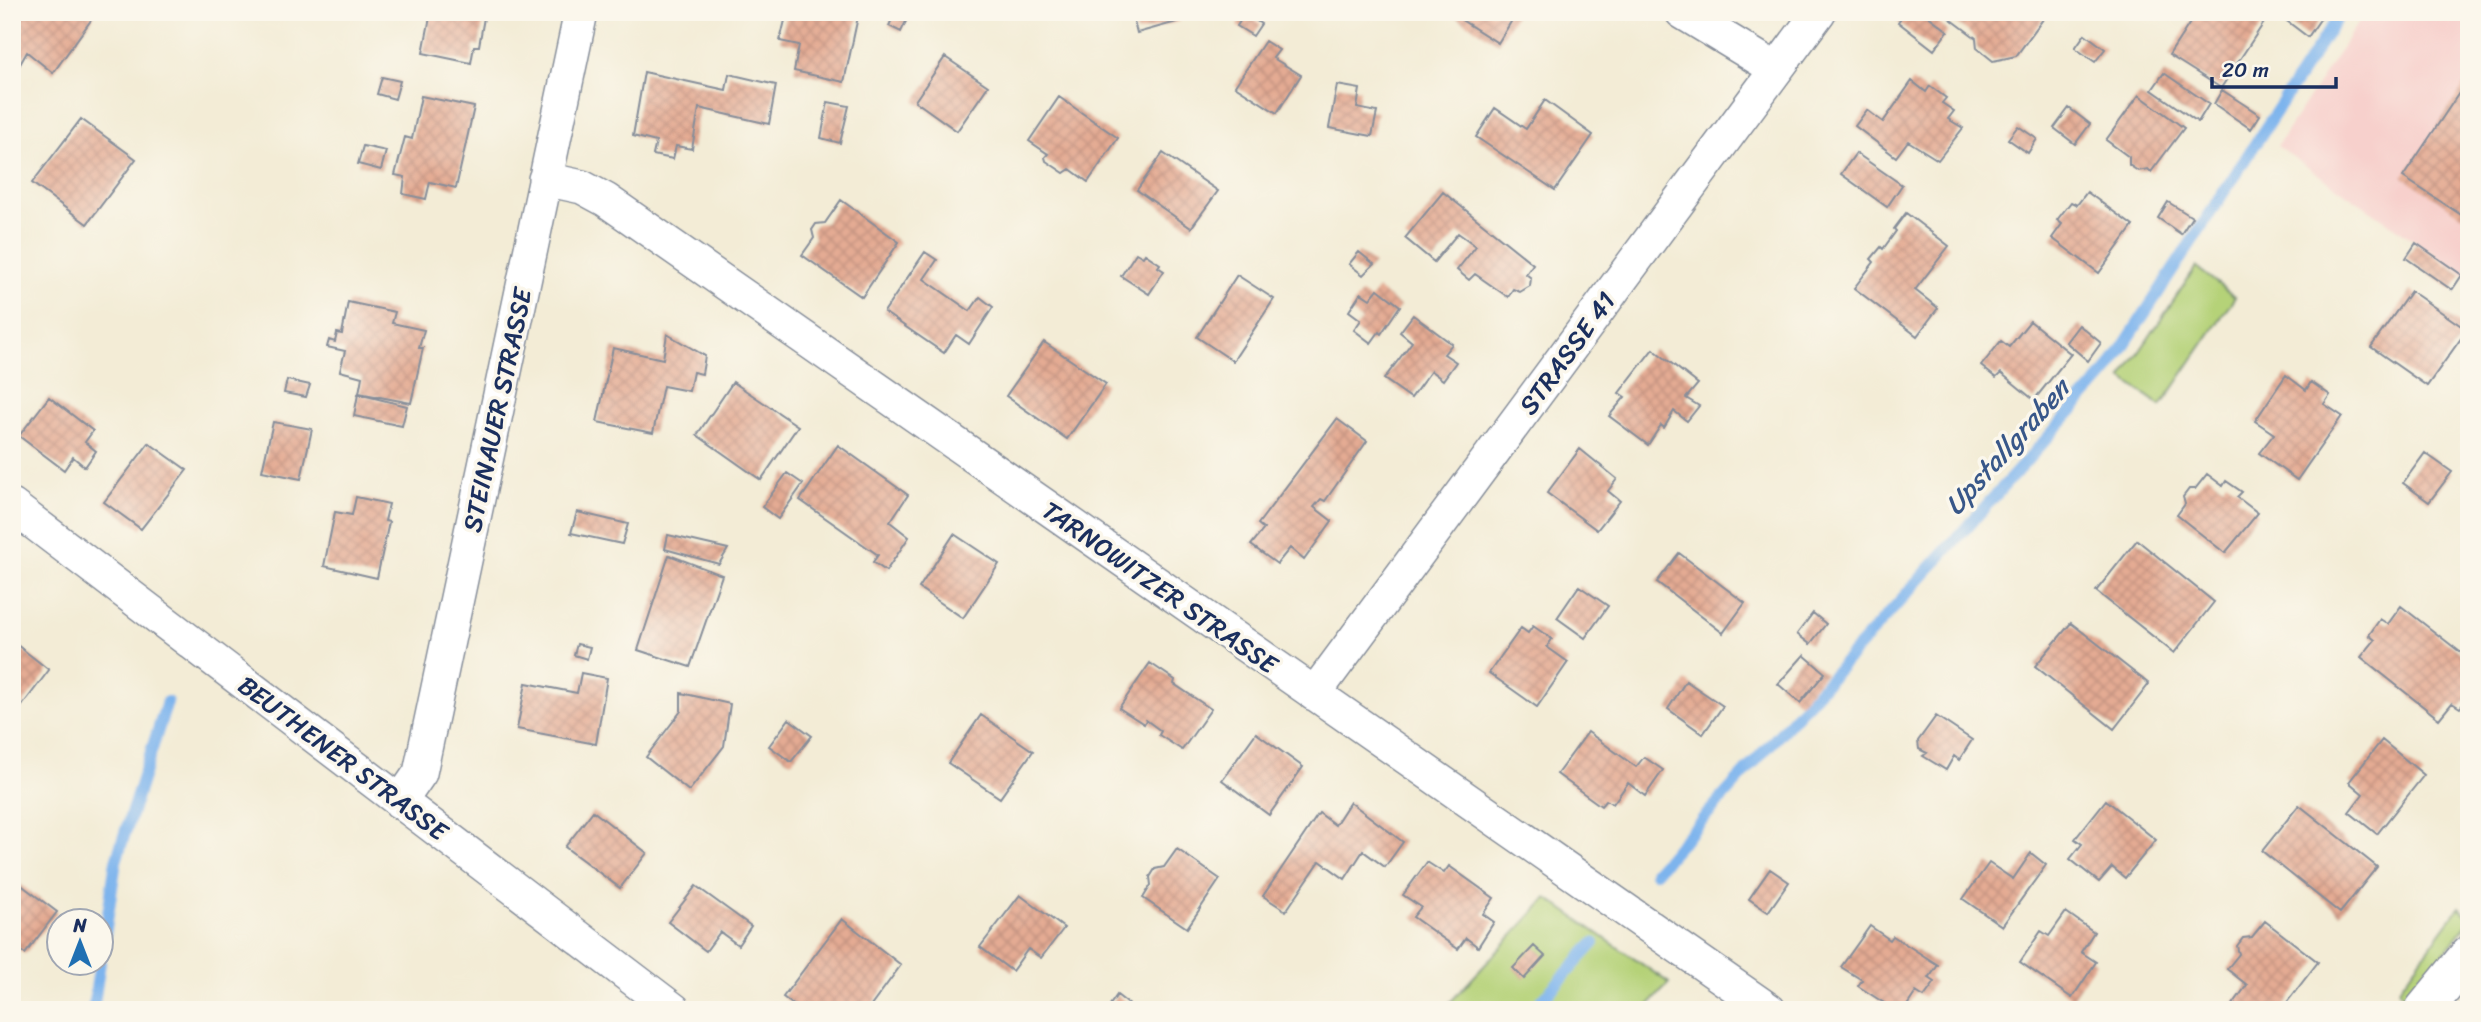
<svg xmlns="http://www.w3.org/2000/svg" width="2481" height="1022" viewBox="0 0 2481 1022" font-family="Sriracha,sans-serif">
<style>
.built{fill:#f7d0cc}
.green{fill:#b5d278;stroke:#68806b;stroke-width:2}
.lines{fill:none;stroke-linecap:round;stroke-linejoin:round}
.stream{stroke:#7db4ed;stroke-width:12}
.building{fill:url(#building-cross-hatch)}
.street-casing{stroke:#878e9a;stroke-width:36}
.secondary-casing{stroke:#878e9a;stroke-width:41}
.street{stroke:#fff;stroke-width:33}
.secondary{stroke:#fff;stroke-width:38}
.labels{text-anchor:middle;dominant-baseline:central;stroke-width:7;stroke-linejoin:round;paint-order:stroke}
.street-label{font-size:26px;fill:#1b2f5e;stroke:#fbf7ec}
.water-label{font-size:28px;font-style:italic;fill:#385789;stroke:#fbf7ec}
</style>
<defs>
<pattern id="building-cross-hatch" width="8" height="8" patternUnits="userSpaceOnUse" patternTransform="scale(1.75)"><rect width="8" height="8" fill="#e4ab93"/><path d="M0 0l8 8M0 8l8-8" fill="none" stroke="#c39381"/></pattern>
</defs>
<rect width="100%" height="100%" fill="#fbf7ec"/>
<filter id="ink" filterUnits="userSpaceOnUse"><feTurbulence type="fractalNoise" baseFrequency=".0143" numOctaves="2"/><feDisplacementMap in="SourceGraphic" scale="14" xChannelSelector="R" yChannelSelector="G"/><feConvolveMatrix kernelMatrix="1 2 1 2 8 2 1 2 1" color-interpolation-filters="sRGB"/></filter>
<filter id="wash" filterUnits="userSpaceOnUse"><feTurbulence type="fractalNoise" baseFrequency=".00686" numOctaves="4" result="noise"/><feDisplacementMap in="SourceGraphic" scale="28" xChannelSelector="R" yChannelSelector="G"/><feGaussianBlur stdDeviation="1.57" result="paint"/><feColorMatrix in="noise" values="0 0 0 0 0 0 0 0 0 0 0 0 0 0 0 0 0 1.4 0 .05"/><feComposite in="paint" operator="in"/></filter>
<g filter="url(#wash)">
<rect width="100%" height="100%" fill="#f3ecd6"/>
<path class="built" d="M2365 12H2469V278L2277 146Z"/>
<path class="green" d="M2196 267 2235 297 2161 406 2122 378Z
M1547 898 1669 983 1645 1010H1443Z
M2459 907 2469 917V921L2409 999 2398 990Z"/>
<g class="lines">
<path class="stream" d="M1655 872 2106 373 2341 12
M102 954 116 861 167 702
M93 1010 100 962
M1533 1010 1594 943"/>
</g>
<g id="blocks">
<path class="building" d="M12 12H89L94 16 53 73 27 52 19 66 12 61Z
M431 12H485L479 46H474L471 63 423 53Z
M787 12H859L844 82 794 71 799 45 780 41Z
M895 12 909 15 901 32 889 26Z
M1125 12H1177L1180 21 1137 33 1133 17Z
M1449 12H1517L1498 43Z
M1905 12H1923L1948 31 1934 50 1898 22Z
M1945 12H2043L2046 15 2016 56 1993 61 1977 48 1976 38 1944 14Z
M2197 12H2271L2221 88 2169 55Z
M2275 12H2325L2308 37Z
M1245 13 1261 24 1253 36 1237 26Z
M2085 34 2105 49 2095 62 2075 48Z
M1265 41 1279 50 1273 58 1301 75 1277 113 1235 86Z
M945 57 988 86 957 131 915 101Z
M644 72 726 90 729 74 776 85 769 124 699 108 692 149 676 146 673 159 653 155 656 142 633 136Z
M2164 73 2209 104 2198 122 2152 90Z
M382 77 400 81 395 99 377 94Z
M2469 78V220L2403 177Z
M1912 81 1926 92 1930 86 1946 98 1942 103 1954 111 1948 119 1963 128 1938 160 1908 141 1896 157 1855 126 1867 110 1883 122Z
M1337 85 1360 89 1357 108 1377 112 1372 136 1329 128Z
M2222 90 2260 115 2251 129 2214 104Z
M2139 95 2184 128 2151 172 2148 169 2138 171 2129 165V157L2106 140Z
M421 96 474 107 456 188 430 182 426 199 403 194 405 177 395 175 405 137 412 139Z
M1059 97 1118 138 1088 182 1070 169 1064 173 1046 161 1045 157 1048 154 1029 141Z
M1545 100 1593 135 1555 190 1476 137 1495 108 1526 129Z
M828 102 849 106 840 143 821 138Z
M2069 108 2090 124 2075 144 2054 128Z
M81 119 136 159 87 224 32 183Z
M2018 126 2037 139 2028 153 2008 139Z
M363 146 386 151 381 170 358 164Z
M1163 153 1218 191 1191 228 1137 190Z
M1856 153 1902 185 1887 207 1841 174Z
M1443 192 1533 264 1526 274 1531 278 1530 286 1520 292 1513 289 1508 297 1475 274 1469 280 1457 270 1476 246 1458 233 1434 262 1405 238Z
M2087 192 2133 226 2099 273 2052 238 2062 224 2057 220 2071 202 2077 205Z
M841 200 899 242 862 297 802 255 814 238 812 230 816 224 825 223Z
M2168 202 2192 217 2181 234 2158 218Z
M1906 213 1949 246 1915 290 1938 308 1917 336 1854 288 1874 262 1871 259 1881 247 1883 249 1896 231 1894 229Z
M2416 243 2462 275 2452 290 2406 258Z
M925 252 937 260 924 279 970 311 980 297 993 307 969 344 956 335 944 353 884 312Z
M1359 252 1374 264 1363 275 1349 264Z
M1136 253 1143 257 1145 254 1160 264 1158 267 1164 271 1149 294 1121 276Z
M1237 275 1274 299 1233 361 1197 337Z
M1378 289 1400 306 1381 334 1379 332 1371 343 1354 330 1361 320 1349 311 1361 293 1370 299Z
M2411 291 2467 330 2427 386 2371 347Z
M348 302 395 312 392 323 424 330 419 348H423L411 403 359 393 362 377 340 371 345 351 327 347 329 340 335 342 337 333 342 334Z
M1413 315 1452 344 1444 354 1456 362 1443 380 1431 371 1411 398 1384 379 1412 342 1400 332Z
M2030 321 2071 354 2034 400 2001 373 1996 378 1981 366 2001 341 2009 347Z
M2079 325 2101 343 2088 361 2066 342Z
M667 334 705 356 702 374 693 372 689 391 663 386 653 433 597 422 613 348 663 359Z
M1044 342 1106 384 1067 439 1006 396Z
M1653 349 1698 384 1686 398 1699 406 1687 421 1674 411 1664 428 1661 425 1648 445 1609 416 1625 397 1619 393Z
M2286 375 2306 390 2311 382 2330 395 2324 404 2342 416 2297 480 2259 453 2274 434 2255 421Z
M287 380 310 385 306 397 284 393Z
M733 382 798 426 761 480 697 435Z
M358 394 407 406 402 426 354 416Z
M49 397 93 431 85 442 96 451 85 467 73 457 64 470 19 436Z
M1337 419 1367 441 1325 501 1321 499 1314 507 1332 521 1304 560 1290 548 1277 564 1251 545 1264 529 1258 524Z
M273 422 312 429 301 479 262 471Z
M149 443 187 470 141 529 104 502Z
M838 445 908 495 890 522 909 537 886 571 873 562 878 555 800 500Z
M1580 449 1617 479 1608 491 1620 501 1597 530 1547 493Z
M2425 453 2452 472 2429 502 2403 483Z
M787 473 803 484 778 519 762 507Z
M2207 474 2223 486 2226 481 2242 492 2237 497 2258 513 2225 553 2177 515 2185 504 2183 497 2189 489H2195Z
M356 497 389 504 385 521 389 522 377 578 324 566 335 512 352 515Z
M577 512 628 524 622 544 571 533Z
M954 534 999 564 963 618 919 588Z
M668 535 728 549 719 564 665 549Z
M2137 540 2214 602 2174 653 2096 591Z
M1679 553 1745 603 1723 633 1657 582Z
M669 555 722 575 690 667 638 650Z
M1579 586 1608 606 1585 638 1557 618Z
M2401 606 2469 659V682L2465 687 2469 689V696L2460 708 2452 703 2439 719 2361 657 2375 640 2369 635 2380 619 2388 624Z
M1813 613 1826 624 1810 644 1797 634Z
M2071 623 2149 684 2114 729 2035 666Z
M1533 626 1552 639 1547 647 1568 662 1537 707 1489 673 1521 628 1528 633Z
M12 641 49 670 15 715 12 712Z
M577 644 590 647 587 659 574 655Z
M1804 655 1825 673 1800 703 1778 684Z
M1150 663 1175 680 1174 684 1211 709 1182 750 1159 735 1161 731 1146 720 1144 724 1119 708Z
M581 673 607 678 596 744 517 729 526 683 577 693Z
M1686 681 1723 706 1703 734 1668 709Z
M681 693 730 704 724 746 689 791 646 757 681 711Z
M981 715 1033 751 1000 798 948 763Z
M1936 716 1972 740 1959 760 1954 756 1946 770 1923 756 1927 753 1919 749 1918 741Z
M789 719 812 736 791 762 769 746Z
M1588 732 1636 767 1644 757 1663 770 1645 796 1628 783 1613 804 1606 800 1601 806 1557 774Z
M1256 733 1303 767 1269 815 1222 780Z
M2382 740 2424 775 2377 834 2349 812 2363 794 2349 782Z
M2106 800 2156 840 2125 878 2112 867 2099 882 2070 859 2082 844 2075 839Z
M1350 802 1403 842 1385 867 1363 851 1345 879 1320 861 1286 911 1263 896 1319 813 1335 825Z
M2299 805 2377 867 2340 913 2262 851Z
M593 811 647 853 620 888 565 847Z
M1177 849 1220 879 1187 928 1143 898 1151 885 1150 877 1155 869 1164 867Z
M2031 853 2046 865 2002 926 1963 899 1989 863 2013 879Z
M1427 862 1444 873 1449 866 1494 898 1483 914 1494 922 1478 947 1466 938 1458 949 1413 917 1421 907 1403 895Z
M1770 869 1789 882 1768 912 1749 899Z
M12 878 57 912 25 954 12 944Z
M696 886 751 926 738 945 720 932 706 951 668 922Z
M1020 895 1064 928 1041 958 1028 949 1012 971 980 947Z
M2066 912 2094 932 2081 952 2096 962 2072 998 2020 962 2041 931 2049 936Z
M842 919 901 965 868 1010H800L783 997Z
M2265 921 2318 962 2281 1010H2229L2247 985 2227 969 2239 954 2237 946 2243 938 2252 937Z
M1870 926 1890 940 1893 936 1938 965 1929 978 1935 982 1924 997 1916 992 1904 1010H1895L1858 986 1862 980 1841 967Z
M1534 946 1545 956 1524 979 1513 968Z
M1117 995 1136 1010 1107 1009Z"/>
</g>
</g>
<g filter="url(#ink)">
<use href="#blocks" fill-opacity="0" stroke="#878e9a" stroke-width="2"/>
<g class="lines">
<g class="street-casing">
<path id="street" d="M1682 12 1776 69
M545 179 582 187 606 200 1769 1010
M12 506 674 1010
M1314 694 1819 12
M400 802 420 773 581 12"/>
</g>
<g class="secondary-casing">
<path id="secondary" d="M2424 1010 2469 955"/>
</g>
<use href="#street" class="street"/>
<use href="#secondary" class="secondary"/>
</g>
</g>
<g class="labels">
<g class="street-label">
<text transform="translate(1567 353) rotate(-54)">STRASSE 41</text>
<text transform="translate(497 410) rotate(-78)">STEINAUER STRASSE</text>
<text transform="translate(1160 587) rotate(35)">TARNOWITZER STRASSE</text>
<text transform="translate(343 758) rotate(37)">BEUTHENER STRASSE</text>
</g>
<g class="water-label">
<text transform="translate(2007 447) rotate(-48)">Upstallgraben</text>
</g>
</g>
<rect width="2481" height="1022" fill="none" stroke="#fbf7ec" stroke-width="42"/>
<g transform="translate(80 942)"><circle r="33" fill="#fbf7ec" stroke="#a1a7b3" stroke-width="2"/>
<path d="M0-5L12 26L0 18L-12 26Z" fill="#1f6fb2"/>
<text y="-10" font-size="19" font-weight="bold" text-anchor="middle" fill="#1b2f5e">N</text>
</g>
<path d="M2212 77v10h124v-10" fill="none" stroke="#1b2f5e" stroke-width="3.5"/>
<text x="2222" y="77" font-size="21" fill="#1b2f5e" stroke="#fbf7ec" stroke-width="5" paint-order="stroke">20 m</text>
</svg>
